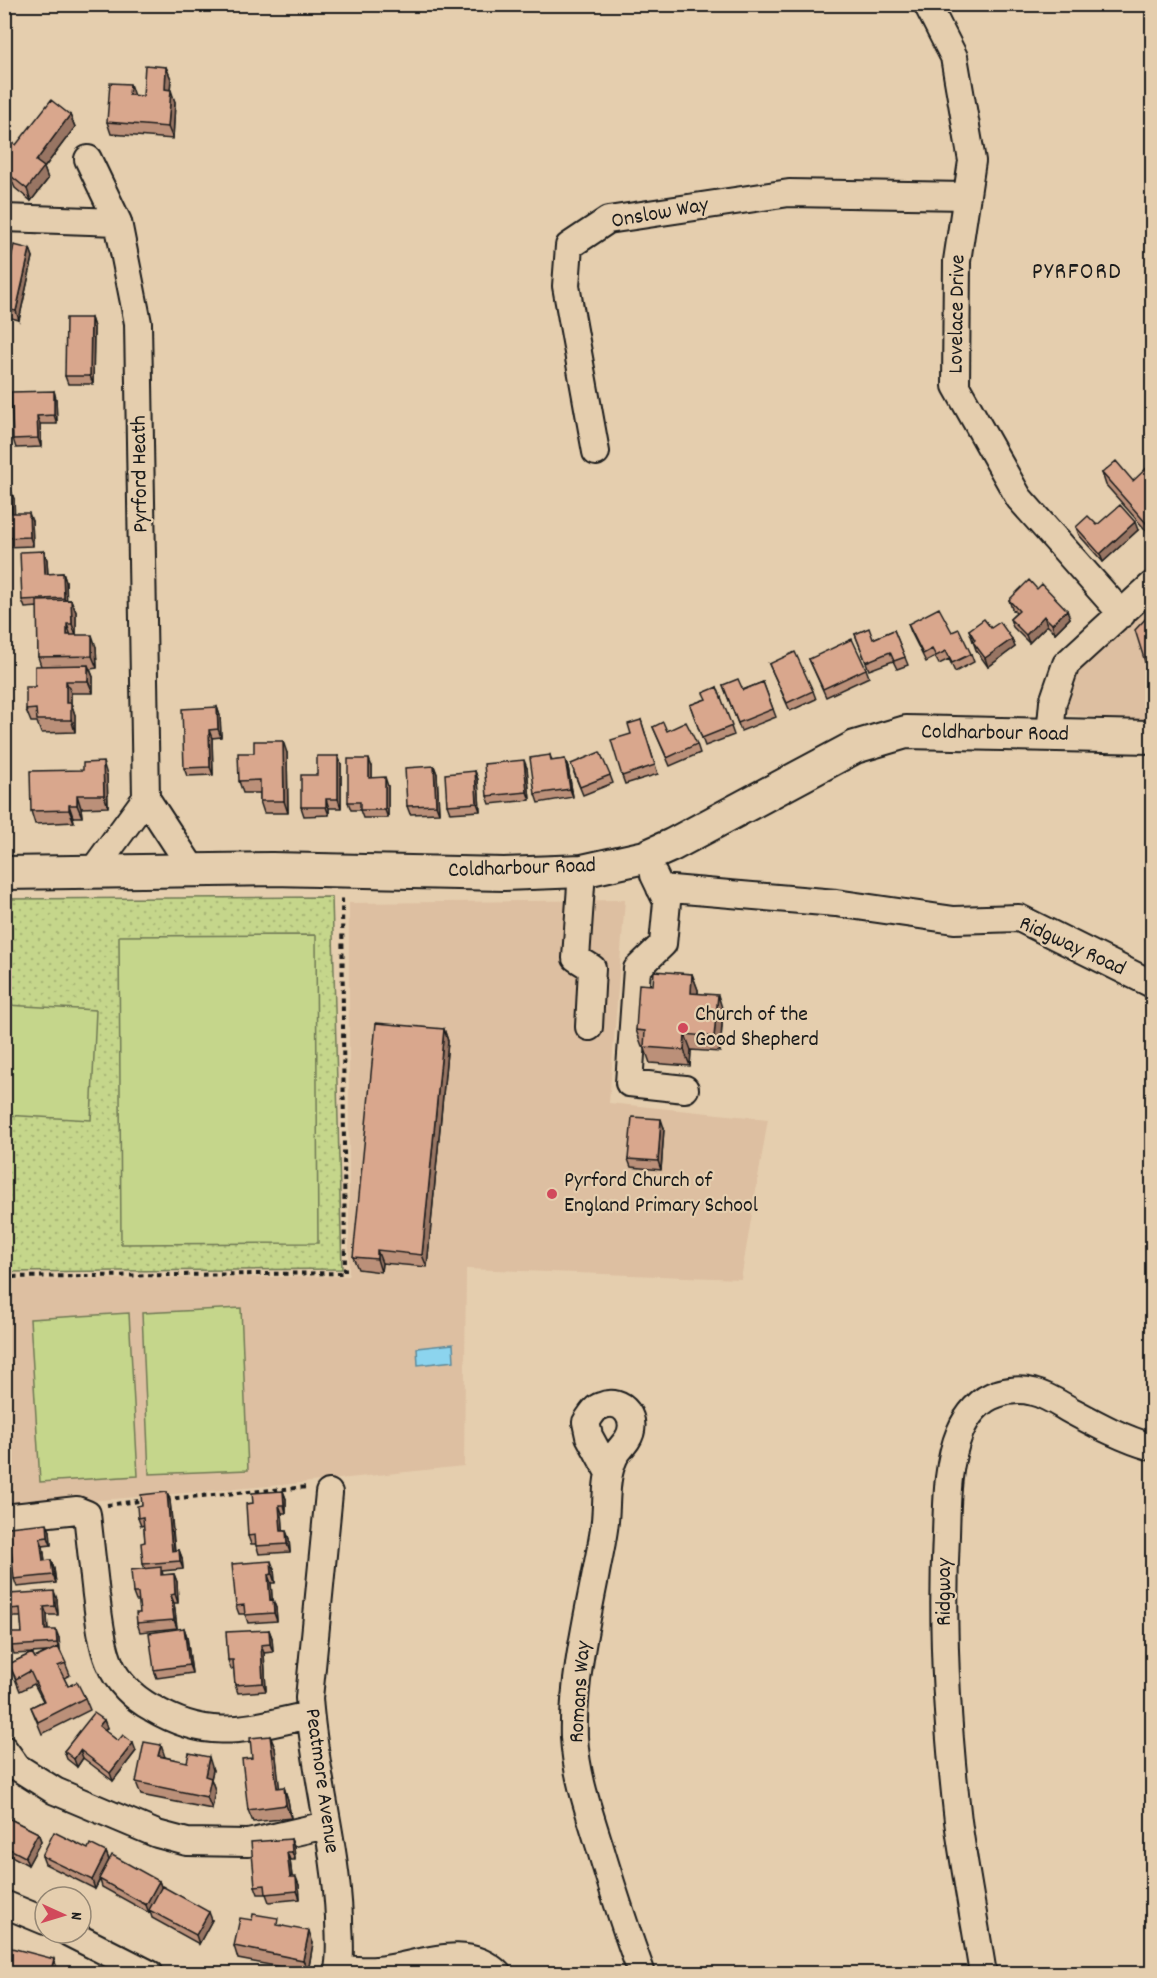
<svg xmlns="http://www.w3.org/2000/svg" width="1157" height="1978" viewBox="0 0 1157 1978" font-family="Dekko,sans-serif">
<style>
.built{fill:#ddbfa1}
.grass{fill:url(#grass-dots);stroke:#707954;stroke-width:1.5}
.garden{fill:#c5d68b;stroke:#707954;stroke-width:1.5}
.water{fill:#8cd4ee;stroke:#5f8a9a;stroke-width:1.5}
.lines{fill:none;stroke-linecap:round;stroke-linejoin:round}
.minor-casing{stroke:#1c1c1c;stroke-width:30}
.major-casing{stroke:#1c1c1c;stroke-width:36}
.path{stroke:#1c1c1c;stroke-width:4;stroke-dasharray:4.5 4.5;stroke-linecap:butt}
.minor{stroke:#e5ceae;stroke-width:26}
.major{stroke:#e5ceae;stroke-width:32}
.wall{fill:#bb9079;stroke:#1c1c1c;stroke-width:1.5;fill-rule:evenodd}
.shaded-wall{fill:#987563;stroke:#1c1c1c;stroke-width:1.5}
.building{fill:#d9a78d;stroke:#1c1c1c;stroke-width:1.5}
.poi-dot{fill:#d1495b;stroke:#e5ceae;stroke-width:2}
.labels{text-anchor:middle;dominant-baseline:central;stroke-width:4.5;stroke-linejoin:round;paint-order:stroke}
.street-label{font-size:22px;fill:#1c1c1c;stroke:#e5ceae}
.poi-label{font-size:22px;fill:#1c1c1c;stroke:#e5ceae;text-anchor:start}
.neighbourhood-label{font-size:24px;letter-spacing:1.5px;fill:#1c1c1c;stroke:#e5ceae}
</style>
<defs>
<pattern id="grass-dots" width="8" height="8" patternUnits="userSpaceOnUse" patternTransform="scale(1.5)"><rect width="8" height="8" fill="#c5d68b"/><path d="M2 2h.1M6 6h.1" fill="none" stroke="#a9b777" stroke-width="1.8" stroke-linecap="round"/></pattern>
</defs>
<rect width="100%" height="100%" fill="#e5ceae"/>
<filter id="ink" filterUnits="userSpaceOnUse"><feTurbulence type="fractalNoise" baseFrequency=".0167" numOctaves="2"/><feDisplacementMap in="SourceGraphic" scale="12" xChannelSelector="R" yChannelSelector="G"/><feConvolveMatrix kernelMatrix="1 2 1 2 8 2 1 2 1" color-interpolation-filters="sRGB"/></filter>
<g filter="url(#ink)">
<path class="built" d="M1152 601V724L1066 714 1069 681Z
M625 900 609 1103 768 1119 741 1279 466 1269 464 1466 281 1485 5 1508V1280L349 1276V903Z"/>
<path class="grass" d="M332 897 342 1269 5 1272 4 899Z"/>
<path class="garden" d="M316 935 318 1243 121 1244 119 936Z
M6 1005 96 1010 91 1120 5 1115Z
M241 1308 248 1470 149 1474 142 1313Z
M129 1313 138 1476 40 1482 30 1319Z"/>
<path class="water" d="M453 1344 454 1361 418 1365 417 1348Z"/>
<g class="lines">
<g class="minor-casing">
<path id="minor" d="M927 4 954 57 972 161 957 261 956 386 1019 498 1122 614
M88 159 118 222 138 323 146 798 193 870
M4 218 118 222
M596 452 566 286 569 246 608 220 789 193 967 196
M1050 735 1053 702 1066 664 1152 585
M582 871 576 958 592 968 589 1027
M92 872 146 798
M654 875 667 902 663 944 637 969 629 1083 685 1089
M660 888 836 903 954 920 1019 918 1152 984
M609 1473 589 1436 586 1422C590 1417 594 1408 601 1406 623 1396 640 1421 627 1440 623 1446 617 1451 614 1458 605 1478 607 1500 605 1521 604 1532 602 1542 600 1552 589 1610 572 1680 574 1737 576 1774 588 1809 599 1844 612 1887 626 1931 642 1974
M329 1493 309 1698C314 1772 336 1844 339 1918 339 1936 342 1956 337 1974
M4 1518 77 1510 87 1514C90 1541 93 1568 96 1595 99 1617 101 1642 109 1662 117 1682 134 1698 152 1708 211 1743 248 1728 310 1715
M4 1749 17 1767 55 1791 157 1834 187 1842 248 1843 326 1825
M4 1904 45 1921
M69 1933 150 1974
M338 1969C351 1969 364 1971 376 1970 415 1968 464 1940 498 1974
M983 1974C975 1923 965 1872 958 1821 947 1726 941 1630 946 1535 947 1501 947 1463 960 1432 967 1415 980 1399 997 1394 1008 1390 1022 1389 1033 1392 1046 1395 1058 1403 1070 1410 1096 1424 1123 1439 1152 1447"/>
</g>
<g class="major-casing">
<path id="major" d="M4 873 272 869 504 874 582 871 645 857 672 845 855 747 906 732 1152 737"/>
</g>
<path class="path" d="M4 1277 345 1273 342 895
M166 1499 308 1487
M107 1505 147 1500"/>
<use href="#minor" class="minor"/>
<use href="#major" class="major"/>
</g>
<path class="wall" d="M166 67 171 79 170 90 175 102 173 139 111 134 107 122 134 96H143Z
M70 115 75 127 44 168 48 179 31 201 15 188 4 163V144L16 145Z
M30 249 33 257 19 320 4 316V290Z
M91 318 94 327 93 384H68L65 376Z
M54 391 56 399 57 424H40L41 447 16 448 13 439Z
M1102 473 1133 481 1151 536 1106 485Z
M4 491H11L14 499V513L32 521 33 546 4 547Z
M1097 525 1138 530 1103 562 1079 535 1076 527Z
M44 551 47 560 48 574 63 573 66 582V600H71L76 612V635L96 647 97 668 90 669 93 677V693H71V703L75 715V732L41 733 37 722H31L26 710 35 687 41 666 38 657V607L25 608 22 600Z
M1037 589 1070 618 1055 633 1047 625 1029 643 1013 627 1010 619 1016 613 1012 609 1009 600Z
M908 624 952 632 971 654 974 662 955 672 949 659 939 664 935 657 926 662 911 632Z
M991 628 1015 647 988 667 976 650 969 630Z
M894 630 908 665 897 669 893 661 869 670 855 634 873 639Z
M809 659 866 669 869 677 826 697Z
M769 664 813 691 816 699 790 711Z
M763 682 776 717 741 731 723 685 743 690Z
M717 687 734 735 705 746 690 705 706 699Z
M217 707 220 716 221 737 212 738 213 775 187 776 184 768Z
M641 720 658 774 625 784 622 776 631 734Z
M653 727 667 731 697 744 700 753 670 766Z
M287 753 288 813H264L260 801V793H243L239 781Z
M550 755 552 761 565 759 568 767 573 797 538 803 535 794Z
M338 756 341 764V808H329V815L304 816 301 807 317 775Z
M434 766 437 774 439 813 410 814 407 806Z
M372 767V778L388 786V818H363L360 810H351L348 802Z
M527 768 530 800 490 804 487 796Z
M475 771 478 780 480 811 450 813 447 805Z
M574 773 610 775 613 783 583 795Z
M107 775 108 807 81 808 82 817H73L74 822 35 824 31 811Z
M692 974 698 990V993L723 1011 720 1052 691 1050 690 1066 650 1063 644 1046H642L636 1030 653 985Z
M444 1029 448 1041 427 1267 382 1263 381 1272 358 1269 353 1257Z
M664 1128 661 1170 631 1167 628 1159Z
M283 1491 286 1499V1513H282L283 1531H286L289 1539 290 1552 259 1554 256 1544H251L248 1536 253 1503Z
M167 1492 170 1501 175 1550H179L182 1558 183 1569 162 1571 163 1575 174 1574 177 1582 178 1603H174L177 1628 140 1632 137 1623 140 1613 139 1601H136L133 1593 145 1569 143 1564 145 1542 144 1525 141 1526 138 1518 142 1505Z
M9 1527 50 1531 51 1545 43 1546 45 1561 51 1560 54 1569 56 1583 17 1587 14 1579Z
M274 1569 275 1583H271L272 1600 276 1608 277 1621 248 1623 245 1614H239L236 1606Z
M57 1599 58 1615H47L48 1630 59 1638 60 1650 70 1675 64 1678 68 1686 85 1698 90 1710 42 1734 31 1707 43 1701 34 1684 20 1691 9 1664 32 1653 14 1654 11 1646 22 1633 21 1617H13L10 1609ZM47 1652 35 1658 32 1653Z
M184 1628 187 1637 192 1673 157 1678 154 1670Z
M269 1630 272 1638 273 1652 264 1653 266 1691 238 1693 235 1685 234 1668 231 1669 228 1660Z
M104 1720 107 1728 105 1731 118 1741 136 1751 113 1781 83 1758 77 1767 67 1759 64 1751Z
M270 1736 275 1748 279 1788 284 1787 288 1800 291 1818 253 1822 248 1810 252 1758Z
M165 1757 213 1770 211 1779 215 1790 212 1809 141 1795 136 1782Z
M4 1816 38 1833 41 1841 28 1865 4 1852Z
M291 1839 294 1847 295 1860H290L292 1877 299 1885 300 1899 269 1902 266 1894H258L255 1886Z
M88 1849 106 1852 109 1860 159 1881 161 1887 212 1920 199 1944 152 1918 150 1911 149 1913 102 1887 100 1880 95 1889 45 1864 42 1856Z
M281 1925 313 1943 308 1972 238 1959 234 1946Z"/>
<path class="shaded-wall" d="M166 67 171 79 169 102 165 89Z
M130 84 134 96 129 95Z
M171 90 175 102 173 139 168 127Z
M70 115 75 127 44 168 48 179 31 201 27 189 36 161Z
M30 249 33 257 19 320 16 311Z
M5 261 8 270 4 286V262Z
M91 318 94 327 93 384 90 376Z
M54 391 56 399 57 424 54 415Z
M37 416 40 424 41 447 38 438Z
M4 444 6 448 7 473 4 466Z
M11 491 14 499 15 522 12 513Z
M29 513 32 521 33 546 30 537Z
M1152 518V535L1151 536 1147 524Z
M1135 522 1138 530 1103 562 1100 554Z
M44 551 47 560 48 582 45 574Z
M63 573 66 582 67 606 64 598Z
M71 600 76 612V636L72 624Z
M1067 610 1070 618 1055 633 1052 624Z
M1044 616 1047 625 1029 643 1026 635Z
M67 624 71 636 67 635Z
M92 635 96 647 97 668 92 656Z
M1012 639 1015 647 988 667 985 658Z
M88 665 93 677V693L88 681Z
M66 681 71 693V703L75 715V732L66 703Z
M217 707 220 716 221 737 218 729Z
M209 730 212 738 213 775 210 767Z
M283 741 287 753 288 813 284 801Z
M338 756 341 764V808L338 799Z
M369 759 372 767V786L369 778Z
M565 759 568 767 573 797 570 789Z
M524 760 527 768 530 800 527 792Z
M103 762 107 775 108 807 104 795Z
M434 766 437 774 439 813 436 805Z
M475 771 478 780 480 811 477 803Z
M385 777 388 786V818L385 810Z
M77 795 81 808 82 817 77 805Z
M326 799 329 808V815L326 807Z
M69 805 73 817 74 822 69 810Z
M692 974 698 990 697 1009 691 993Z
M718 995 723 1011 720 1052 714 1037Z
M444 1029 448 1041 427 1267 422 1255Z
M685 1034 691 1050 690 1066 684 1050Z
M661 1119 664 1128 661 1170 658 1161Z
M377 1250 382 1263 381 1272 377 1259Z
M283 1491 286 1499V1513L284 1505Z
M167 1492 170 1501 175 1559 172 1551Z
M279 1505 282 1513 284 1540 281 1531Z
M47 1523 50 1531 51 1545 48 1537Z
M286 1531 289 1539 290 1552 287 1544Z
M40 1538 43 1546 46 1570 43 1561Z
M179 1550 182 1558 183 1569 180 1561Z
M51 1560 54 1569 56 1583 53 1575Z
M271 1561 274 1569 275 1583 272 1574Z
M174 1574 177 1582 178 1603 175 1594Z
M268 1575 271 1583 273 1608 270 1600Z
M54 1591 57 1599 58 1615 55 1606Z
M171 1595 174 1603 177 1628 174 1620Z
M273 1599 276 1608 277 1621 274 1613Z
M44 1607 47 1615 48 1638 45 1630Z
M184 1628 187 1637 192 1673 189 1665Z
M56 1630 59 1638 60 1651 57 1643Z
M269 1630 272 1638 273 1652 270 1644Z
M261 1645 264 1653 266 1691 263 1683Z
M104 1720 107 1728 102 1735 99 1726Z
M270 1736 275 1748 281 1801 277 1788Z
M133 1743 136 1751 113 1781 110 1773Z
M161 1745 165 1757 158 1756Z
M80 1750 83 1758 77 1767 74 1759Z
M209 1757 213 1770 211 1779 215 1790 212 1809 207 1797 205 1776Z
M284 1787 288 1800 291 1818 286 1805Z
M38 1833 41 1841 28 1865 25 1857Z
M291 1839 294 1847 295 1860 292 1852Z
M106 1852 109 1860 95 1889 92 1880Z
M287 1852 290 1860 293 1885 290 1877Z
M296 1877 299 1885 300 1899 297 1891Z
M159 1881 162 1889 149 1913 146 1905Z
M209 1912 212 1920 199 1944 196 1935Z
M309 1931 313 1943 308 1972 303 1960Z
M54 1959 57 1968 55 1974H50Z"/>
<path class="building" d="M145 65 166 67 165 89 171 90 168 127 107 122 110 83 130 84 129 95 143 96Z
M51 100 70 115 36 161 44 167 27 189 11 176 4 162V144L8 139 16 145Z
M14 245 30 249 16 311 4 309V290Z
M66 318H91L90 376H65Z
M54 391V415L37 416 38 438 13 439 11 392Z
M1116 461 1133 481 1152 463V518L1147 524 1102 473Z
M4 491H11L12 513H29L30 537 4 538Z
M1120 505 1135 522 1100 554 1076 527 1088 516 1097 525Z
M44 551 45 574 63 573 64 598 22 600 20 552Z
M1029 580 1037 589 1042 584 1067 610 1052 624 1044 616 1026 635 1010 619 1019 611 1009 600Z
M71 600 72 624H67V635H92V656L38 657 37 601Z
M939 608 952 632 959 629 971 654 952 663 946 651 936 656 932 649 923 654 908 624Z
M1152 612V684L1135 630Z
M984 619 991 628 1000 622 1012 639 985 658 973 642 975 640 969 630Z
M869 628 873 639 894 630 905 657 894 661 890 652 866 662 855 634Z
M852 639 866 669 823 689 809 659Z
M795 652 813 691 787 703 769 664Z
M88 665V681H66V703H71V720H37L36 709 26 710V687H35V666Z
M738 679 743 690 763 682 773 709 738 723 723 685Z
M717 687 732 726 702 738 690 705 706 699 703 693Z
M217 707 218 729 209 730 210 767 184 768 182 709Z
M641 720 655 765 622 776 611 740 631 734 628 724Z
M663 722 667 731 686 722 697 744 667 758 653 727Z
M254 741H283L284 801H260V780L239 781 238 753H254Z
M600 752 610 775 580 787 571 764Z
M550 755 551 761 565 759 570 789 535 794 530 758Z
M317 756H338V799H326V807H301V775H317Z
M348 759H369V778L385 777V810H360V802H348Z
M524 760 527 792 487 796 484 764Z
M103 762 104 795H77V805H69V810L31 811 30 771 83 770V763Z
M434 766 436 805 407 806 405 768Z
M475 771 477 803 447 805 445 774Z
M654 971 692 974 691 993 718 995 714 1037 685 1034 684 1050 644 1047 645 1031 636 1030 639 984 653 985Z
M376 1023 444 1029 422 1255 377 1250V1259L353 1257Z
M632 1117 661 1119 658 1161 628 1159Z
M283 1491 284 1505H279L281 1531H286L287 1544 256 1546 255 1535 248 1536 246 1504 253 1503 252 1493Z
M167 1492 172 1551 179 1550 180 1561 143 1564 141 1543 145 1542 143 1517 138 1518 137 1506 142 1505 141 1495Z
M47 1523 48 1537 40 1538 43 1561 51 1560 53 1575 14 1579 9 1527Z
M271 1561 272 1574 268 1575 270 1600 273 1599 274 1613 245 1615 244 1605 236 1606 232 1564Z
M161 1567V1575L174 1574 175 1594 171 1595 174 1620 137 1623 136 1613H140L138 1593H133L131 1570Z
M54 1591 55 1606 44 1607 45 1630H56L57 1643 11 1646 10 1633H22L20 1608 10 1609 9 1594Z
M184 1628 189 1665 154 1670 149 1633Z
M269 1630 270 1644 261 1645 263 1683 235 1685 233 1660H228L226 1632Z
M58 1647 66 1663 58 1666 68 1686 77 1682 85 1698 38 1722 31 1707 44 1701 30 1671 16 1679 9 1664 32 1653 35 1658Z
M94 1713 104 1720 99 1726 118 1741 123 1735 133 1743 110 1773 80 1750 74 1759 64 1751Z
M270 1736 277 1788 284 1787 286 1805 248 1810 242 1759 252 1758 250 1738Z
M144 1742 161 1745 158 1756 187 1762 189 1753 209 1757 205 1776 211 1778 207 1797 136 1782Z
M4 1816 38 1833 25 1857 4 1846Z
M54 1832 88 1849 90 1844 106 1852 92 1880 42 1856Z
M291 1839 292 1852H287L290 1877H296L297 1891 266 1894 265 1885 255 1886 251 1842Z
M112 1855 159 1881 146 1905 99 1879Z
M162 1886 209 1912 196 1935 149 1910Z
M253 1914 278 1918 277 1925 309 1931 303 1960 234 1946 240 1918 252 1920Z
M4 1946 54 1959 50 1974H4Z"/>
</g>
<g class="poi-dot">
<circle cx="683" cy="1028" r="6"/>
<circle cx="552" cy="1194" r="6"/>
</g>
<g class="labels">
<g class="street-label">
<text transform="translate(660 214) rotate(-10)">Onslow Way</text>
<text transform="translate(958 314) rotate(-89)">Lovelace Drive</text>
<text transform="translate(141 474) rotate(-91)">Pyrford Heath</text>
<text transform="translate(995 734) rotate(1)">Coldharbour Road</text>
<text transform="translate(522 869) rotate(-2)">Coldharbour Road</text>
<text transform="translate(1072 947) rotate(25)">Ridgway Road</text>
<text transform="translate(945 1592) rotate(-90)">Ridgway</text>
<text transform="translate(581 1692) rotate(-86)">Romans Way</text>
<text transform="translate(321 1781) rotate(82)">Peatmore Avenue</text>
</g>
<g class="poi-label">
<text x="695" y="1015">Church of the<tspan x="695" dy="25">Good Shepherd</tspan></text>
<text x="564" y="1181">Pyrford Church of<tspan x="564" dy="25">England Primary School</tspan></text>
</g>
<g class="neighbourhood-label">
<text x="1077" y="273">PYRFORD</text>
</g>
</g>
<rect width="1157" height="1978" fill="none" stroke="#e5ceae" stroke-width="24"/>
<rect x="12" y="12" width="1133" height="1954" fill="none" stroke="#1c1c1c" stroke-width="2" filter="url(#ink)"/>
<g transform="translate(63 1915) rotate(94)"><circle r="28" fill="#e5ceae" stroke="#958774" stroke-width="1.5"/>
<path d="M0-4.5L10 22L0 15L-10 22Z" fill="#d1495b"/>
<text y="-9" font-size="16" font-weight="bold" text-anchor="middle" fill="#1c1c1c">N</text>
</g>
</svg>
